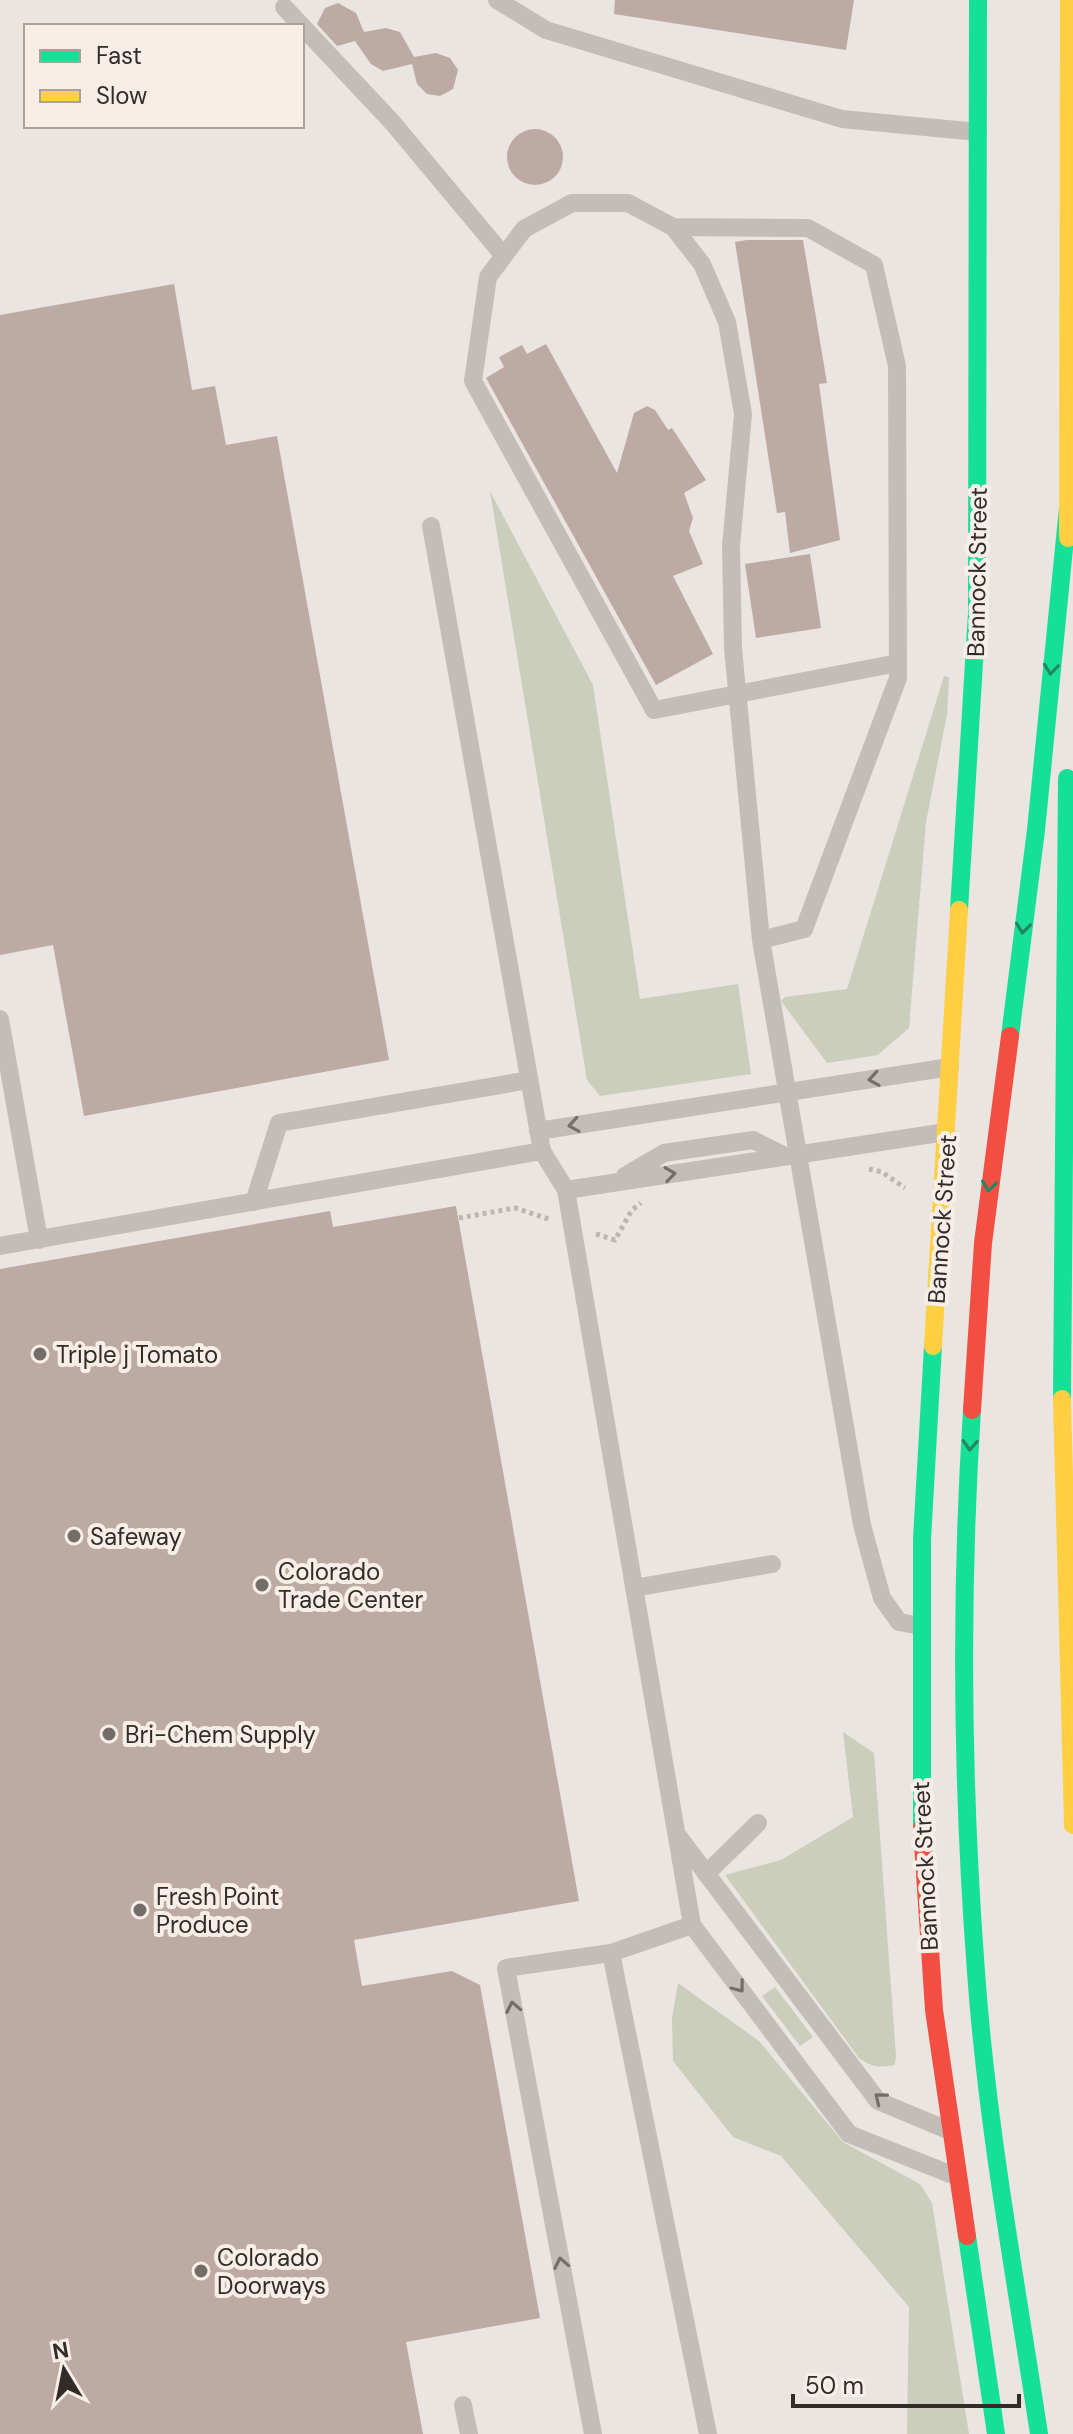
<svg xmlns="http://www.w3.org/2000/svg" width="1073" height="2434" viewBox="0 0 1073 2434" font-family="'DM Sans',sans-serif">
<style>
.green{fill:#cbcebb}
.building{fill:#bcaaa3}
.lines{fill:none;stroke-linecap:round;stroke-linejoin:round}
.path{stroke:#bcb6b2;stroke-width:5;stroke-dasharray:4 4;stroke-linecap:butt}
.lane{stroke:#c3bdb9;stroke-width:18}
.fast{stroke:#16e098;stroke-width:18}
.slow{stroke:#ffcf43;stroke-width:18}
.jam{stroke:#f24e42;stroke-width:18}
.oneway{stroke:#248660}
.oneway2{stroke:#746d69}
.poi-dot{fill:#736c68;stroke:#f7efe7;stroke-width:3}
.labels{text-anchor:middle;dominant-baseline:central;stroke-width:8;stroke-linejoin:round;paint-order:stroke}
.street-label{font-size:24px;fill:#332b28;stroke:#f7efe7}
.poi-label{font-size:24px;fill:#332b28;stroke:#f7efe7;text-anchor:start}
</style>
<rect width="100%" height="100%" fill="#eae5e0"/>
<path class="green" d="M490 491 593 685 640 999 738 984 751 1074 600 1096 587 1080Z
M944 676 949 677 947 715 926 822 909 1028 878 1055 827 1063 781 1001 785 997 847 989Z
M843 1732 874 1753 896 2056 895 2065C879 2068 871 2067 859 2058L725 1875 781 1860 853 1817Z
M678 1983 759 2041 843 2142 920 2184 932 2203 969 2434H907L909 2307 781 2156 733 2137 673 2061 672 2018Z
M775 1987 813 2037 800 2046 762 1996Z"/>
<path class="building" d="M615 0H854L846 50 614 14Z
M338 3 356 13 364 32 386 28 400 32 414 57 436 53 450 58 458 70 453 89 440 96 427 94 417 84 412 64 383 71 371 64 355 41 337 46 317 24 325 8Z
M507 157a28 28 0 1 1 56 0a28 28 0 1 1-56 0Z
M747 240H803L827 383 819 384 840 540 790 553 785 512 777 513 735 242Z
M174 284 192 390 215 386 226 445 277 436 389 1060 84 1116 53 945 0 955V315Z
M546 344 617 473 634 413 647 406 655 410 668 430 672 428 706 480 684 493 693 518 689 531 703 564 673 576 713 654 656 685 486 378 504 367 499 357 522 345 527 354Z
M810 554 821 628 756 638 745 564Z
M456 1206 579 1901 354 1940 362 1986 452 1971 480 1985 540 2318 406 2342 423 2434H0V1269L330 1211 333 1227Z"/>
<g class="lines">
<path class="path" d="M869 1169 882 1172 905 1188
M459 1218 515 1208 549 1219
M596 1234 615 1240 632 1210 641 1203"/>
<path class="lane" d="M497 0 546 30 842 119 978 132
M284 7 392 122 504 256
M673 227 808 228 874 265 897 366 898 678 804 929 761 940 862 1525 882 1598 899 1622 921 1626
M431 526 542 1151 566 1190 692 1925 849 2134 955 2176
M761 940 733 648 731 546 743 414 727 322 702 264 673 227 628 203H572L524 229 488 277 473 381 654 710 898 663
M0 1019 39 1240
M538 1131 950 1067
M625 1176 664 1153 753 1140 785 1156
M566 1190 946 1132
M254 1202 279 1123 529 1080
M0 1246 542 1151
M634 1588 772 1564
M678 1836 878 2101 950 2131
M706 1874 758 1823
M611 1953 708 2434
M463 2405 469 2434
M593 2434 506 1968 611 1953 692 1925"/>
<path class="fast" d="M959 910 977 613 978 0
M1010 1036 1036 830 1068 508
M1062 1399 1067 778
M972 1410C960 1596 962 1786 976 1972 987 2127 1016 2281 1039 2434
M922 1828V1539L933 1346
M967 2236 996 2434"/>
<path class="slow" d="M1068 538 1069 0
M933 1346 959 910
M1062 1399 1073 1825"/>
<path class="jam" d="M972 1410 983 1243 1010 1036
M922 1828 934 2010 967 2236"/>
</g>
<defs><path id="oneway-chevron" d="M-2-3.5L2.5 0L-2 3.5" fill="none" stroke-width="1.6" stroke-linecap="round" stroke-linejoin="round" transform="scale(2)"/></defs>
<g class="oneway">
<use href="#oneway-chevron" transform="translate(1051 669) rotate(96)"/>
<use href="#oneway-chevron" transform="translate(1023 928) rotate(97)"/>
<use href="#oneway-chevron" transform="translate(989 1186) rotate(97)"/>
<use href="#oneway-chevron" transform="translate(970 1445) rotate(93)"/>
</g>
<g class="oneway2">
<use href="#oneway-chevron" transform="translate(874 1079) rotate(171)"/>
<use href="#oneway-chevron" transform="translate(574 1125) rotate(171)"/>
<use href="#oneway-chevron" transform="translate(670 1174) rotate(-8)"/>
<use href="#oneway-chevron" transform="translate(739 1987) rotate(53)"/>
<use href="#oneway-chevron" transform="translate(513 2007) rotate(-101)"/>
<use href="#oneway-chevron" transform="translate(880 2098) rotate(-141)"/>
<use href="#oneway-chevron" transform="translate(561 2263) rotate(-101)"/>
</g>
<g class="poi-dot">
<circle cx="40" cy="1354" r="8"/>
<circle cx="74" cy="1536" r="8"/>
<circle cx="262" cy="1585" r="8"/>
<circle cx="109" cy="1734" r="8"/>
<circle cx="140" cy="1910" r="8"/>
<circle cx="201" cy="2271" r="8"/>
</g>
<g class="labels">
<g class="street-label">
<text transform="translate(977 572) rotate(-89)">Bannock Street</text>
<text transform="translate(942 1219) rotate(-86)">Bannock Street</text>
<text transform="translate(925 1866) rotate(-93)">Bannock Street</text>
</g>
<g class="poi-label">
<text x="56" y="1354">Triple j Tomato</text>
<text x="90" y="1536">Safeway</text>
<text x="278" y="1571">Colorado<tspan x="278" dy="28">Trade Center</tspan></text>
<text x="125" y="1734">Bri-Chem Supply</text>
<text x="156" y="1896">Fresh Point<tspan x="156" dy="28">Produce</tspan></text>
<text x="217" y="2257">Colorado<tspan x="217" dy="28">Doorways</tspan></text>
</g>
</g>
<rect x="24" y="24" width="280" height="104" fill="#f7efe7" stroke="#a9a19b" stroke-width="2"/>
<rect x="40" y="50" width="40" height="12" fill="#16e098" stroke="#a9a19b" stroke-width="2"/>
<text x="96" y="64" font-size="24" fill="#332b28">Fast</text>
<rect x="40" y="90" width="40" height="12" fill="#ffcf43" stroke="#a9a19b" stroke-width="2"/>
<text x="96" y="104" font-size="24" fill="#332b28">Slow</text>
<g transform="translate(64 2370) rotate(350)" stroke="#f7efe7" stroke-width="6" paint-order="stroke">
<path d="M0-6L14 30L0 20L-14 30Z" fill="#332b28"/>
<text y="-12" font-size="22" font-weight="bold" text-anchor="middle" fill="#332b28">N</text>
</g>
<path d="M793 2394v12h226v-12" fill="none" stroke="#332b28" stroke-width="4"/>
<text x="805" y="2394" font-size="24" fill="#332b28" stroke="#f7efe7" stroke-width="6" paint-order="stroke">50 m</text>
</svg>
